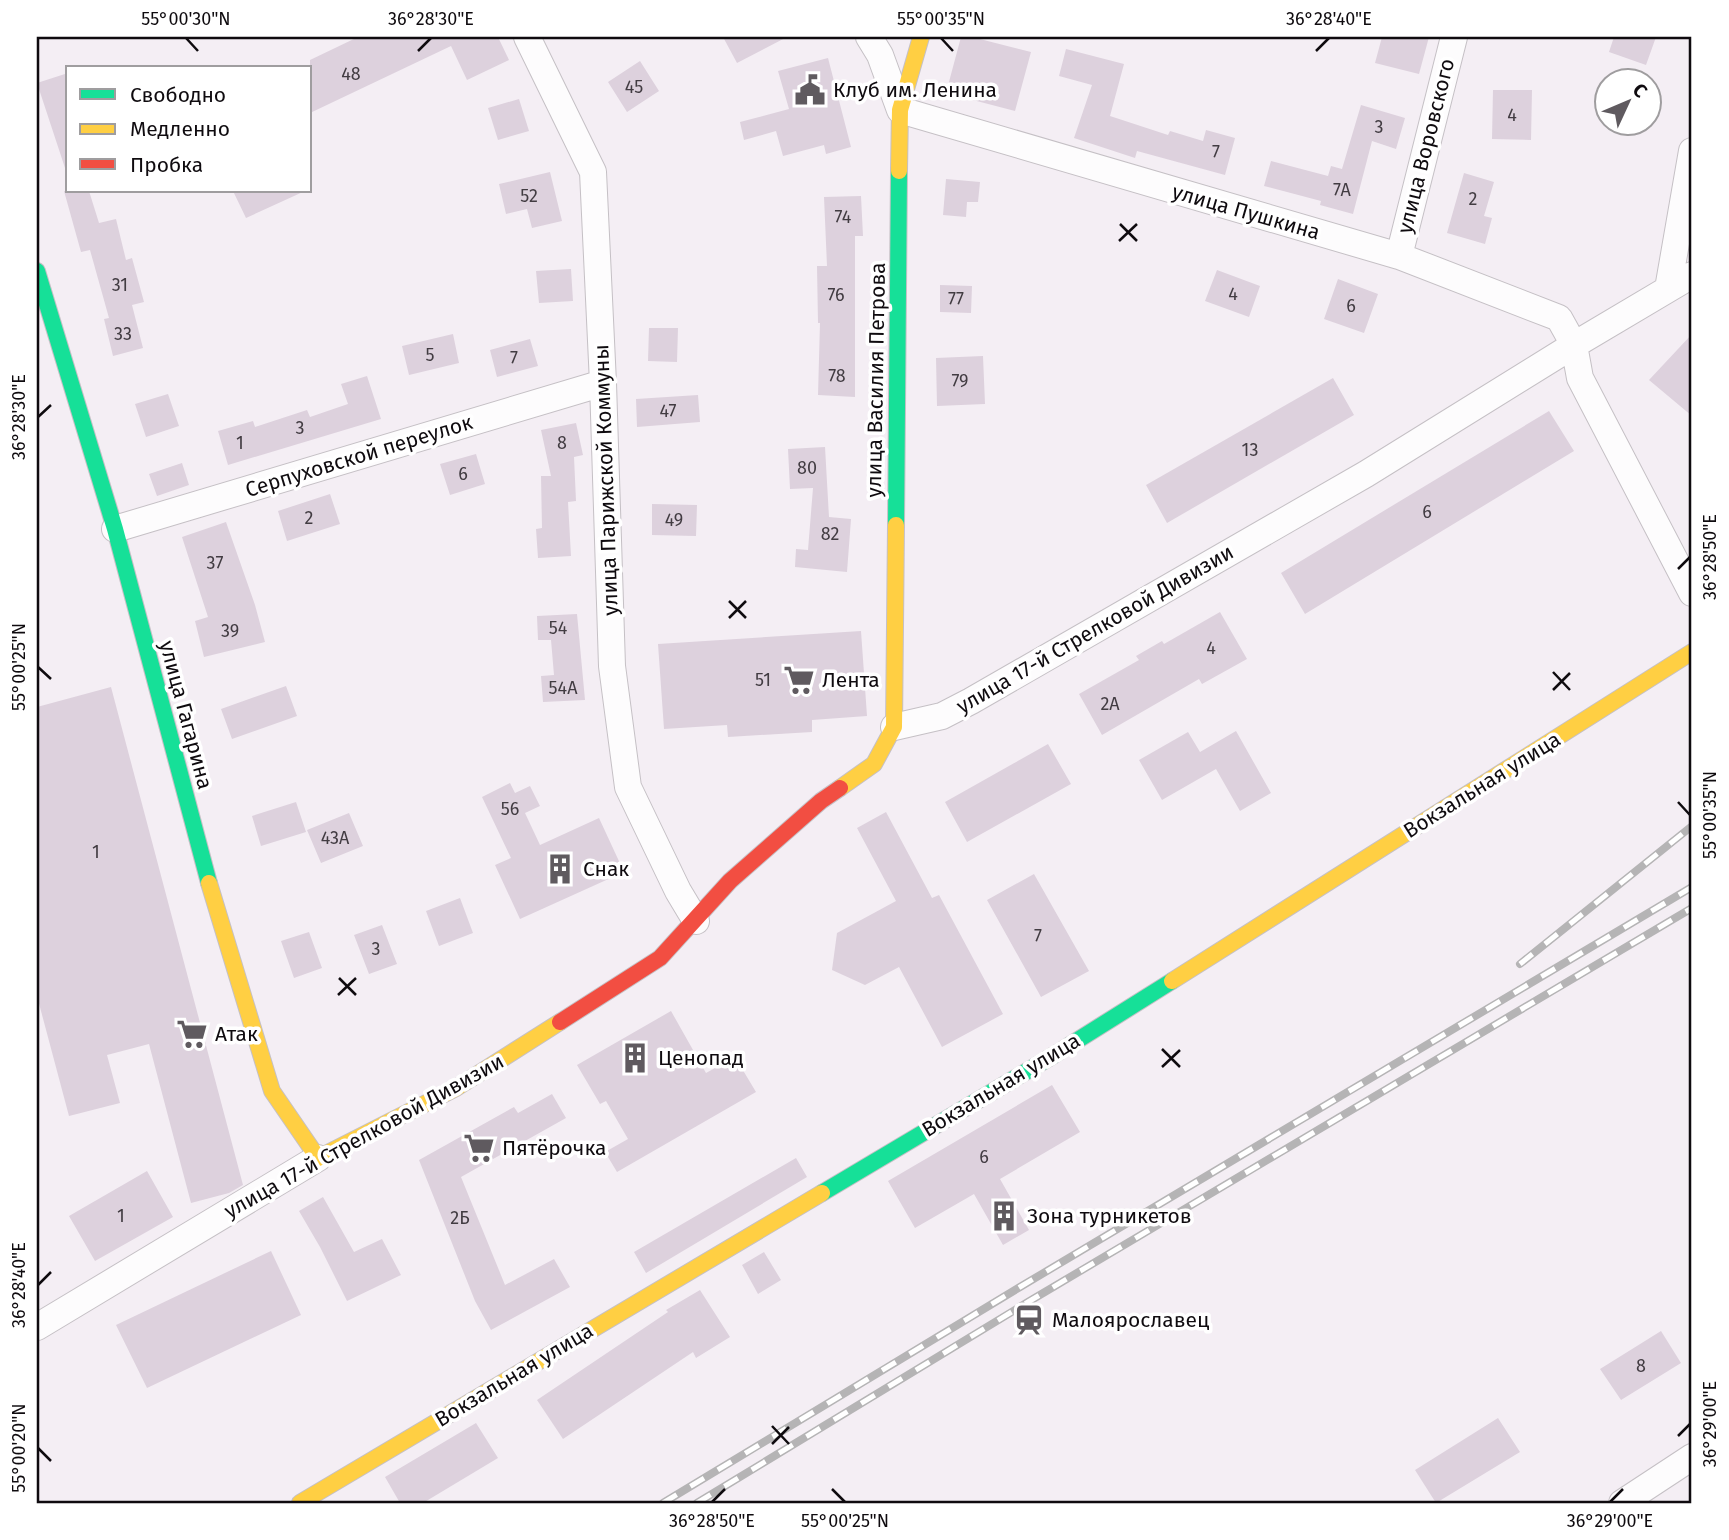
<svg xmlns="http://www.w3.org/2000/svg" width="1729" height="1540" viewBox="0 0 1729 1540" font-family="'Fira Sans',sans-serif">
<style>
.building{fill:#ddd1dd}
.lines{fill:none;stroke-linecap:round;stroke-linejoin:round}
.street-casing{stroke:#c5c0c5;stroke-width:28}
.fast-casing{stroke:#c5c0c5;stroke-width:18}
.slow-casing{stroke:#c5c0c5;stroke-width:18}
.jam-casing{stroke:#c5c0c5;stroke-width:18}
.street{stroke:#fdfcfd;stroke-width:26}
.fast{stroke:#16e098;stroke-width:16}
.slow{stroke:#ffcf43;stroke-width:16}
.jam{stroke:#f24e42;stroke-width:16}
.rail-casing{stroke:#b5b4b5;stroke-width:8}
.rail{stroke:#fff;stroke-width:5;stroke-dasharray:16;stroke-linecap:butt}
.ticks{fill:none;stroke:#0f0b0f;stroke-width:2.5}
.labels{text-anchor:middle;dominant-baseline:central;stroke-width:7;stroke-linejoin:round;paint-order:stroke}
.number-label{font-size:18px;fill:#423c42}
.poi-label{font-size:21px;fill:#0f0b0f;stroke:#fff;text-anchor:start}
.street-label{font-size:21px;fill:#0f0b0f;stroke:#fff}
.neatline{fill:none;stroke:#0f0b0f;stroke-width:2.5}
.ticks-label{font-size:18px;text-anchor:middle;fill:#0f0b0f}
</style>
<rect width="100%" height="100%" fill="#f4eef4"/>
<path class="building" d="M358 37H498L509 60 467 80 451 46 310 113V60Z
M723 37H787L737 63Z
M961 37H972L1031 52 1015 111 946 93Z
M1382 37H1429L1419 74 1375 63Z
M1614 37H1656L1646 65 1609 52Z
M1066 49 1124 64 1110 116 1168 135 1170 131 1203 141 1206 130 1235 138 1225 175 1137 151 1135 158 1074 138 1092 85 1059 76Z
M828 58 851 147 826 154 824 145 783 156 776 131 744 140 740 122 789 109 778 71Z
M640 61 659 91 627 112 608 82Z
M68 73V167L65 168 37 83Z
M1493 90H1532L1531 140 1492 139Z
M519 99 529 131 498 140 488 108Z
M1361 105 1405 118 1396 149 1372 141 1353 214 1320 205 1321 201 1264 186 1271 161 1328 176 1331 166 1342 169Z
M550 172 562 221 532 228 527 209 506 214 499 184Z
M1464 173 1494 182 1484 216 1492 218 1485 244 1447 233Z
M946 179 980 182 978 202H967L966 217 943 215Z
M64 191H89L99 223 116 219 126 260 132 258 144 302 132 305 143 348 113 356 104 319 109 318 90 250 81 252Z
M233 191H305L246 218Z
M861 196 863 236H855V397L818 395 820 323H818L817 266H827L824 197Z
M571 269 573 301 539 303 536 271Z
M1217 270 1260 286 1249 317 1205 301Z
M1338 279 1378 294 1364 333 1324 319Z
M940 285 972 286 971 313 940 312Z
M649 328H678L677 362 648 361Z
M453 334 459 363 409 375 402 346Z
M1692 334V416L1649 380Z
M530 339 538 366 497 377 490 350Z
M983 356 985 404 937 406 936 358Z
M367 376 381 419 228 465 218 431 253 421 255 427 307 410 310 417 348 404 341 384Z
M1333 378 1354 415 1167 523 1146 485Z
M168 394 179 426 146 437 135 404Z
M698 395 700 422 637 427 636 399Z
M1549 411 1574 451 1305 614 1281 573Z
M576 423 583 455 574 457 576 501 568 502 571 556 538 558 536 529 542 528 541 476H551L541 430Z
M825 447 829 517 851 519 847 572 795 567 796 549 808 550 813 488 790 489 788 449Z
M476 454 485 484 450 495 440 464Z
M182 463 189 485 157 496 149 474Z
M330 494 340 524 287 541 278 511Z
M652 504 697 505 696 536 652 535Z
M226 522 255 605 265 642 204 657 195 621 208 617 182 537Z
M1220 612 1247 659 1202 684 1199 679 1102 735 1079 694 1139 660 1136 656 1162 641 1164 644Z
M577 614 585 700 543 702 541 676 554 675 551 640H538L537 616Z
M861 631 867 716 812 720V732L728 737 727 725 664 729 658 644Z
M286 686 297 716 232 739 221 709Z
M111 687 243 1185 229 1193 191 1203 149 1044 107 1055 120 1103 69 1116 37 996V707Z
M1236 731 1271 793 1240 811 1216 769 1162 800 1139 760 1188 732 1200 752Z
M1048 744 1071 784 967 842 945 802Z
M510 783 515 793 530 786 540 806 525 813 540 845 599 818 624 872 520 919 495 865 511 858 482 797Z
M296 802 306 832 261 846 252 816Z
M886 812 932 898 939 895 1003 1014 942 1047 899 967 865 985 832 970 837 933 896 901 857 828Z
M349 813 363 846 321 863 307 830Z
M1034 874 1089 971 1041 997 987 900Z
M460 898 473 933 439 946 426 911Z
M382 925 397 964 369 974 354 935Z
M309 932 322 968 294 978 281 941Z
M671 1011 706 1073 735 1057 756 1092 617 1172 605 1152 628 1139 606 1101 600 1104 577 1065Z
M1052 1085 1080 1132 1000 1179 1029 1230 1003 1245 974 1194 915 1228 888 1181Z
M552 1094 566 1118 461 1177 505 1285 554 1259 570 1287 491 1330 475 1301 419 1160 514 1107 518 1113Z
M796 1158 807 1177 646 1273 634 1252Z
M147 1171 173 1217 95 1261 69 1216Z
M323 1197 354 1252 382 1239 401 1275 347 1301 320 1247 299 1211Z
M271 1251 301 1315 147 1388 116 1325Z
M764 1252 781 1280 758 1294 742 1265Z
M700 1290 730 1337 696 1358 693 1352 563 1439 537 1400 668 1312 666 1310Z
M1661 1331 1681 1363 1621 1400 1600 1369Z
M1498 1418 1520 1452 1436 1503 1415 1470Z
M476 1423 498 1458 423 1503H400L385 1477Z"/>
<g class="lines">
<g class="street-casing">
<path id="street" d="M527 37 593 172 603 383 612 666 628 787 678 891 696 921
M869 37 880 55 900 110 1399 256 1559 318 1574 345 1580 378 1692 593
M1399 256 1454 37
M1668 289 1692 151
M115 529 603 383
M894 727 942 716 971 701 1366 474 1574 345 1692 275
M37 1327 318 1158
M1622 1503 1692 1457"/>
</g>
<g class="fast-casing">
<path id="fast" d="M37 271 115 529 209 883
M896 525 899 171
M822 1193 1054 1055 1172 981"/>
</g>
<g class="slow-casing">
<path id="slow" d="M899 171 900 110 921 37
M840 788 874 764 894 727 896 525
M209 883 272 1091 318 1158 456 1088 560 1022
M1172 981 1692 652
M300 1503 822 1193"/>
</g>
<g class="jam-casing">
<path id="jam" d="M560 1022 660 958 730 881 821 801 840 788"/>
</g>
<use href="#street" class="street"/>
<use href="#fast" class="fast"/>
<use href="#slow" class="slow"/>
<use href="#jam" class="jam"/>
<g class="rail-casing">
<path id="rail" d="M1520 964 1692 826
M663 1503 1020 1287 1692 887
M697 1503 1028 1302 1692 908"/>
</g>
<use href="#rail" class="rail"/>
</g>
<path class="ticks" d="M186 38 198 51M941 38 953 51M418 51 431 38M1316 51 1329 38M1120 224 1137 241M1119 241 1137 224M38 417 51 405M1678 569 1690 557M729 601 746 618M729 618 746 601M38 667 51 679M1553 672 1570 690M1553 690 1570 673M1678 802 1690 815M339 978 356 995M338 995 356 978M1162 1049 1180 1067M1162 1067 1180 1050M38 1285 51 1272M772 1426 789 1444M1678 1436 1690 1424M772 1444 789 1427M38 1448 51 1461M832 1489 845 1502M712 1502 725 1489M1610 1502 1623 1489"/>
<defs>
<g id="civic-bare" transform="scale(2.415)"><path d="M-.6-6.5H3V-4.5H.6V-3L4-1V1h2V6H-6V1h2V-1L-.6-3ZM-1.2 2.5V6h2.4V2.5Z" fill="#5f5a5f" stroke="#fff" stroke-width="2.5" paint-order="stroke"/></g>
<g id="supermarket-bare" transform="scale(2.415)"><path d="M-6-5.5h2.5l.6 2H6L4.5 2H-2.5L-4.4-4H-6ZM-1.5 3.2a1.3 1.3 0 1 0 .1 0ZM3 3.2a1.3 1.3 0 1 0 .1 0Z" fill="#5f5a5f" stroke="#fff" stroke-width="2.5" paint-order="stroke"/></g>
<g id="building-bare" transform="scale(2.415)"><path d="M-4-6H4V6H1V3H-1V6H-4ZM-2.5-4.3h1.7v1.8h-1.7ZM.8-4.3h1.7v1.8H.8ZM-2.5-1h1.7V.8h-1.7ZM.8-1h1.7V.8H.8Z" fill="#5f5a5f" stroke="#fff" stroke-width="2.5" paint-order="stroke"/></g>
<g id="station-bare" transform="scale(2.415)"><path d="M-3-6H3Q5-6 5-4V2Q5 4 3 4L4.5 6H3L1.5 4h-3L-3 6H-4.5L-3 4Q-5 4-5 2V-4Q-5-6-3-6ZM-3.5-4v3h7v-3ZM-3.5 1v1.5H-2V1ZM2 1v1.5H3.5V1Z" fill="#5f5a5f" stroke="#fff" stroke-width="2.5" paint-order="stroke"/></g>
</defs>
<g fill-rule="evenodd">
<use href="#civic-bare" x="810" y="90"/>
<use href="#supermarket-bare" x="799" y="680"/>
<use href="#building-bare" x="560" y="869"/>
<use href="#supermarket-bare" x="192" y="1034"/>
<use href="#building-bare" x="635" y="1058"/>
<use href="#supermarket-bare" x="479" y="1148"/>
<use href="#building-bare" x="1004" y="1216"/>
<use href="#station-bare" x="1029" y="1320"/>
</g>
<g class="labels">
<g class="number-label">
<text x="351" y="74">48</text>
<text x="634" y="87">45</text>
<text x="1512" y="115">4</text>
<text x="1379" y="127">3</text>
<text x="1216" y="152">7</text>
<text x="1342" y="190">7А</text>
<text x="529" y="196">52</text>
<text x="1473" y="199">2</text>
<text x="843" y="217">74</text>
<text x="120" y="285">31</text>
<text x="1233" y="294">4</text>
<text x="836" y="295">76</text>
<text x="956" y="299">77</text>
<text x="1351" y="306">6</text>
<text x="123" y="334">33</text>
<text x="430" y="355">5</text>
<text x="514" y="358">7</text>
<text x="837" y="376">78</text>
<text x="960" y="381">79</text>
<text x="668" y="411">47</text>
<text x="300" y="428">3</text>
<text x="240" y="443">1</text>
<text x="562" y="443">8</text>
<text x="1250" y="450">13</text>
<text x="807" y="468">80</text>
<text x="463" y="474">6</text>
<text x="1427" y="512">6</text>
<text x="309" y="518">2</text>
<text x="674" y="520">49</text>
<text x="830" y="534">82</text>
<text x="215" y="563">37</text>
<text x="558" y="628">54</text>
<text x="230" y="631">39</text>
<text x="1211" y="648">4</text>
<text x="763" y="680">51</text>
<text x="563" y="688">54А</text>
<text x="1110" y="704">2А</text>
<text x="510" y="809">56</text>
<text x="335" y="838">43А</text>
<text x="96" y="852">1</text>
<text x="1038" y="936">7</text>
<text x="376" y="949">3</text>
<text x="984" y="1157">6</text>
<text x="121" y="1216">1</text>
<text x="460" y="1218">2Б</text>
<text x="1641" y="1366">8</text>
</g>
<g class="poi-label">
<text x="833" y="90">Клуб им. Ленина</text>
<text x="822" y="680">Лента</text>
<text x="583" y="869">Снак</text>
<text x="215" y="1034">Атак</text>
<text x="658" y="1058">Ценопад</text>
<text x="502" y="1148">Пятёрочка</text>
<text x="1027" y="1216">Зона турникетов</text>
<text x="1052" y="1320">Малоярославец</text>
</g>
<g class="street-label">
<text transform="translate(1426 146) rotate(-76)">улица Воровского</text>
<text transform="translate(1246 212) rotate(16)">улица Пушкина</text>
<text transform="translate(876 380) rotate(-89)">улица Василия Петрова</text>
<text transform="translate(359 456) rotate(-17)">Серпуховской переулок</text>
<text transform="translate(606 480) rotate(-92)">улица Парижской Коммуны</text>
<text transform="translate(1095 629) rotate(-30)">улица 17-й Стрелковой Дивизии</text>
<text transform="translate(186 715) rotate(75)">улица Гагарина</text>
<text transform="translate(1482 785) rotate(-32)">Вокзальная улица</text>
<text transform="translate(1001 1085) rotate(-31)">Вокзальная улица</text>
<text transform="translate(364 1136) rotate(-29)">улица 17-й Стрелковой Дивизии</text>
<text transform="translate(514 1375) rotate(-31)">Вокзальная улица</text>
</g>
</g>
<rect width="1729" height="1540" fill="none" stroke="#ffffff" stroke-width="77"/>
<rect x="66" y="66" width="245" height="126" fill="#ffffff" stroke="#9f9d9f" stroke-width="2"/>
<rect x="80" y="89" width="35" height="10" fill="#16e098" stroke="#9f9d9f" stroke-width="2"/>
<text x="130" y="102" font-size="21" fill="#0f0b0f">Свободно</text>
<rect x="80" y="124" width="35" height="10" fill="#ffcf43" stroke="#9f9d9f" stroke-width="2"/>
<text x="130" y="136" font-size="21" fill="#0f0b0f">Медленно</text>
<rect x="80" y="159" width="35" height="10" fill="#f24e42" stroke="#9f9d9f" stroke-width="2"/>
<text x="130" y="172" font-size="21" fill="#0f0b0f">Пробка</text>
<g transform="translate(1628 102) rotate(46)"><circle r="33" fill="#ffffff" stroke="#9f9d9f" stroke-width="2"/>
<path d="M0-5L12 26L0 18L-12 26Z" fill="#5f5a5f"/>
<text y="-10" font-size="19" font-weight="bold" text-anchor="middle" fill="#0f0b0f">С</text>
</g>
<rect x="38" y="38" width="1652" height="1464" class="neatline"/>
<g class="ticks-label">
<text x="186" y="25">55°00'30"N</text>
<text x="431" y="25">36°28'30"E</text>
<text x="941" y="25">55°00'35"N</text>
<text x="1329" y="25">36°28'40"E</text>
<text transform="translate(19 417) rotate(-90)" y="6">36°28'30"E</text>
<text transform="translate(1710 557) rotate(-90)" y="6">36°28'50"E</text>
<text transform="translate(19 667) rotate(-90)" y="6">55°00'25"N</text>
<text transform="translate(1710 815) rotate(-90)" y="6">55°00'35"N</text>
<text transform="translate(19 1285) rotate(-90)" y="6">36°28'40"E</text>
<text transform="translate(1710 1424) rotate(-90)" y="6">36°29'00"E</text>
<text transform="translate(19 1448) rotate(-90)" y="6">55°00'20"N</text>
<text x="712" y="1527">36°28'50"E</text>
<text x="845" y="1527">55°00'25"N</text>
<text x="1610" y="1527">36°29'00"E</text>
</g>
</svg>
